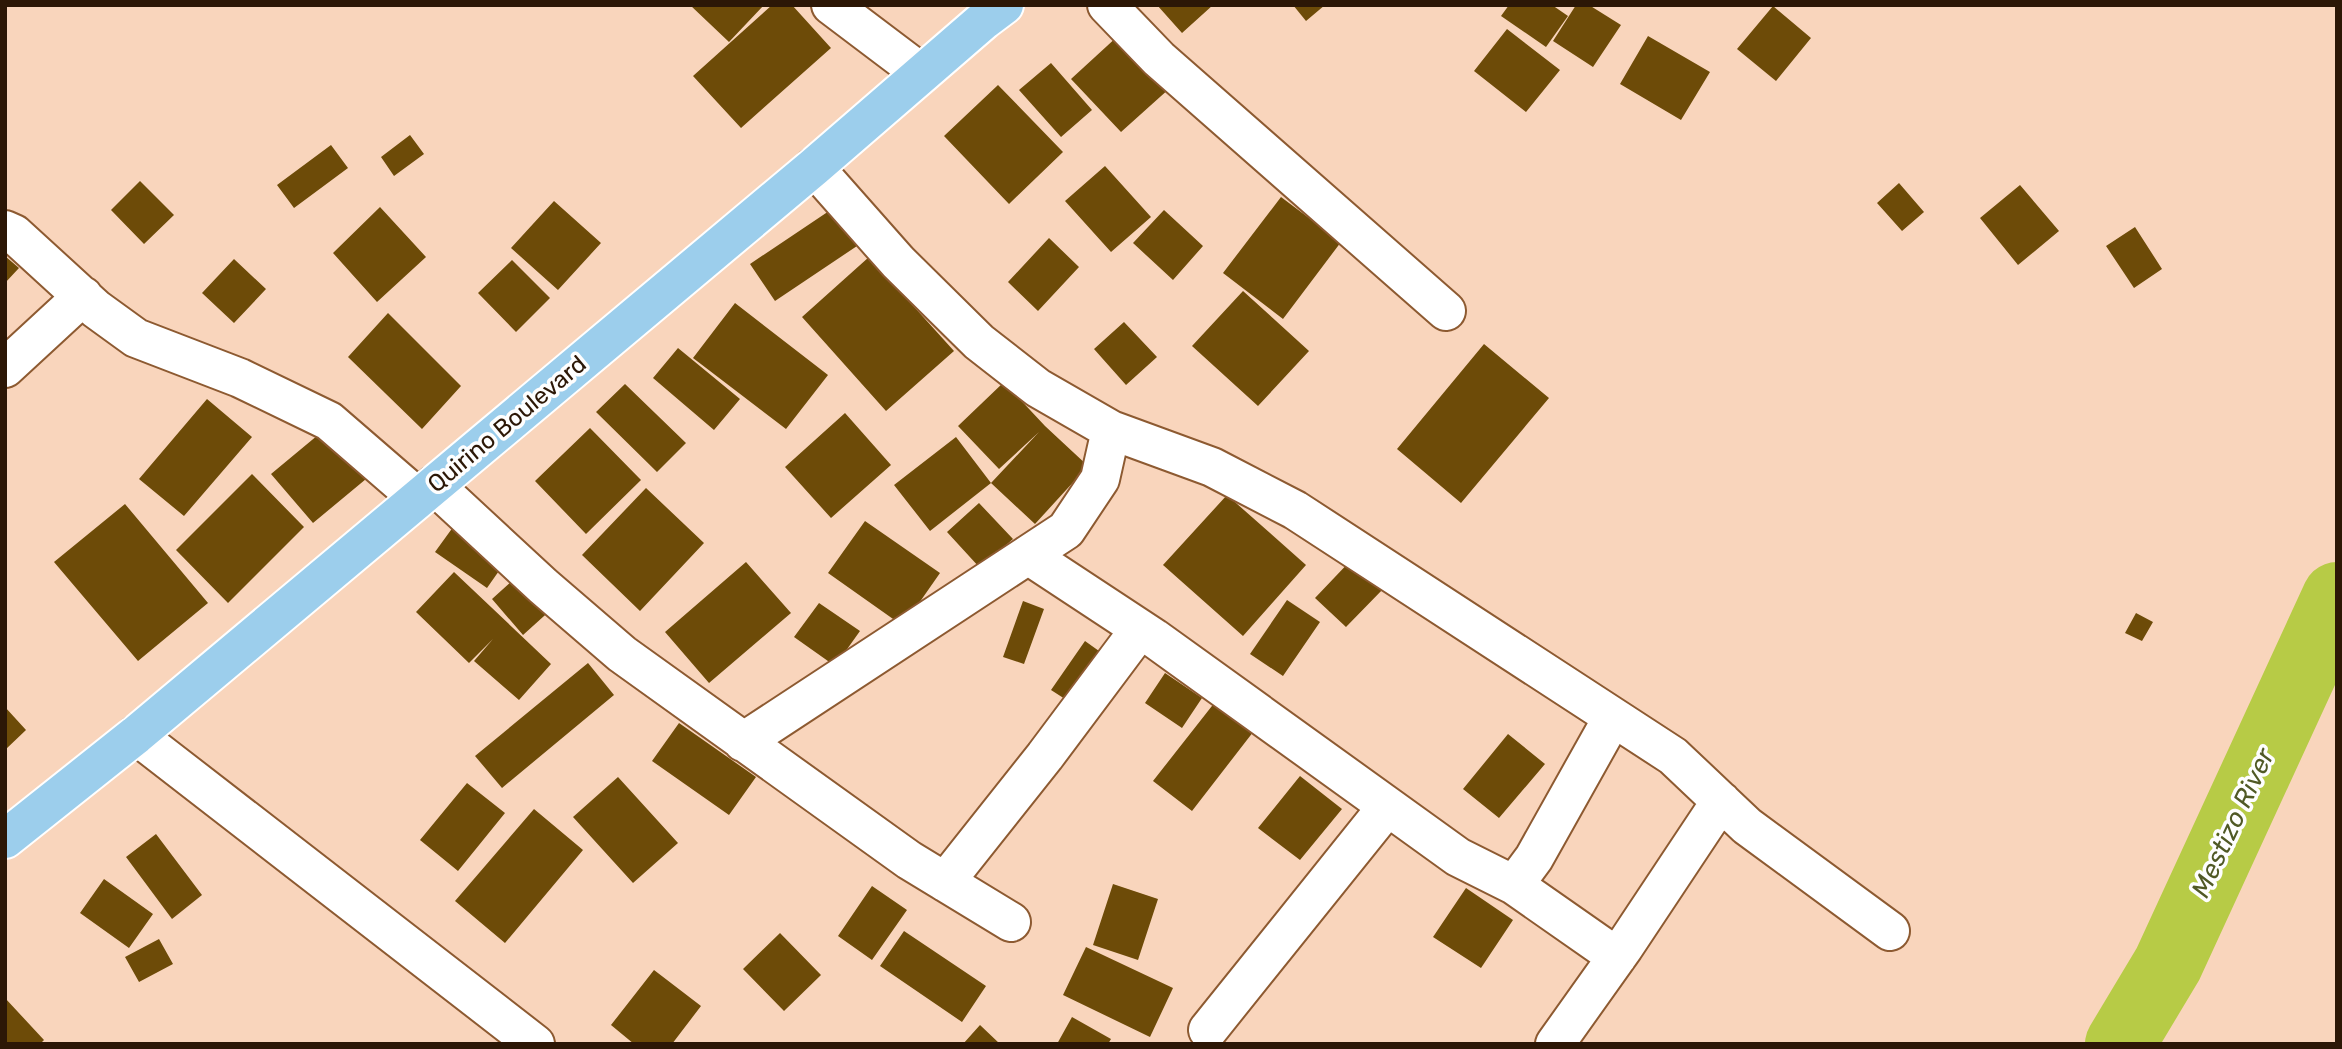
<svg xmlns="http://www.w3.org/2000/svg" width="2342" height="1049" viewBox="0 0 2342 1049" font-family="Rubik,sans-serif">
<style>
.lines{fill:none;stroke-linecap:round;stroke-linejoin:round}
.river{stroke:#b7cb46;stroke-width:70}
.building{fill:#6d4b08}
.minor-casing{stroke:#8d5a31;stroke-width:42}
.major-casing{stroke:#fff;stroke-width:42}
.minor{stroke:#fff;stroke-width:38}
.major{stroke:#9cceec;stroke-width:38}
.labels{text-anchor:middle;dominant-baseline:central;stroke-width:7;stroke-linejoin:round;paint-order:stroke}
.street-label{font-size:24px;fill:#2c1706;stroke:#fefefe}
.water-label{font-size:26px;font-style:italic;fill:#505925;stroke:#fefefe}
</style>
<rect width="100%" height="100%" fill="#f9d5bc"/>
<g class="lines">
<path class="river" d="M2120 1044 2168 964 2337 597"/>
</g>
<path class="building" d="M690 5H764L729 42Z
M772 5H792L831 48 741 128 693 76Z
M1157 5H1213L1182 33Z
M1293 5H1325L1306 21Z
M1509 5H1552L1568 16 1546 47 1501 16Z
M1576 5H1589L1621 25 1593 67 1553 41Z
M1773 6 1811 38 1776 81 1737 49Z
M1507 29 1560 70 1526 112 1474 71Z
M1119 35 1170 88 1121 132 1071 79Z
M1648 36 1710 72 1681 120 1620 84Z
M1051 63 1092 110 1061 137 1019 90Z
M998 85 1063 152 1009 204 944 136Z
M410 135 424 154 394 176 381 157Z
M331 145 348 168 294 208 277 185Z
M1105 166 1151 217 1111 252 1065 201Z
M140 181 174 215 144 244 111 210Z
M1899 183 1924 212 1902 231 1877 203Z
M2020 185 2059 231 2018 265 1980 218Z
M1281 197 1341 242 1283 319 1223 273Z
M554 201 601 243 558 290 511 248Z
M380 207 426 257 377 302 333 253Z
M832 209 857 246 775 301 750 264Z
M1164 210 1203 246 1173 280 1133 243Z
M2135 227 2162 269 2134 288 2106 246Z
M1049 238 1079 267 1038 311 1008 282Z
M5 256 19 268 5 283Z
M869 257 954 351 886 411 802 317Z
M234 259 266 289 234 323 202 293Z
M512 260 550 298 516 332 478 293Z
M1243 291 1309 351 1258 406 1192 346Z
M735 303 828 375 786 429 693 358Z
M388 313 461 386 422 429 348 357Z
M1124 322 1157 357 1126 385 1094 349Z
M1484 344 1549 398 1461 503 1397 449Z
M678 348 740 399 714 430 653 378Z
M1004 382 1045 426 1088 466 1035 524 991 483 1039 432 999 469 958 426Z
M625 384 686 443 657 472 596 412Z
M207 399 252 437 184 516 139 479Z
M845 413 891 465 831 518 785 467Z
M590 428 641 480 586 534 535 481Z
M324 430 366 479 313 523 271 474Z
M956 437 991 483 930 531 894 485Z
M252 474 304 527 228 603 176 550Z
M646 488 704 543 640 611 582 555Z
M1227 495 1306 565 1243 636 1163 565Z
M979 503 1013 539 980 568 947 532Z
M125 504 208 603 138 661 54 562Z
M865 521 940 573 903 626 828 573Z
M456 523 508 558 487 588 435 552Z
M1354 557 1385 587 1346 627 1315 598Z
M746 562 791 613 709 683 665 632Z
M454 572 551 664 519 700 474 661 493 639 469 663 416 612Z
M522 572 554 607 523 635 492 599Z
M1287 600 1320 622 1283 676 1250 654Z
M1023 601 1044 609 1024 664 1003 657Z
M819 603 860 631 835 666 794 637Z
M2136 613 2153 622 2142 641 2125 633Z
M1085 641 1099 651 1065 699 1051 690Z
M588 663 614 695 502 788 475 756Z
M1165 673 1202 698 1182 728 1145 703Z
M1219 697 1257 727 1192 811 1153 781Z
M5 707 26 730 5 750Z
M679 723 756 777 729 815 652 761Z
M1508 734 1545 764 1499 818 1463 789Z
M1300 776 1342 809 1300 860 1258 828Z
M618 777 678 843 633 883 573 817Z
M467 783 505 813 458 871 420 840Z
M534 809 583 850 505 943 455 901Z
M156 834 202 895 172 919 126 857Z
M104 879 153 914 129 948 80 913Z
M1113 884 1158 899 1138 960 1093 945Z
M872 886 907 910 872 960 838 936Z
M1466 888 1513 920 1481 968 1433 937Z
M904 931 986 986 962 1022 880 966Z
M780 933 821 975 784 1011 743 969Z
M159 939 173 964 139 982 125 957Z
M1086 947 1173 988 1150 1037 1063 995Z
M654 970 701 1006 672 1044H634L611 1025Z
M5 998 44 1040 40 1044H5Z
M1072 1017 1111 1039 1108 1044H1057Z
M980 1025 1000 1044H963Z"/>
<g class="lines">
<g class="minor-casing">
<path id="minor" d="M831 5 921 73
M1107 5 1159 59 1446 311
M814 167 898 262 979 342 1038 388 1111 430 1212 467 1295 510 1673 756 1747 826 1890 931
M5 230 14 234 96 309 136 338 240 378 329 421 418 498
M5 368 83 296
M434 485 543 586 622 654 909 860 1011 922
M1028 555 1154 638 1458 857 1514 885 1534 858 1613 717
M136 735 535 1044
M743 742 1066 530 1100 479 1111 430
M945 882 1045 756 1140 629
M1514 885 1617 957
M1208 1030 1387 807
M1555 1044 1624 947 1721 801"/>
</g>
<g class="major-casing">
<path id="major" d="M5 839 136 735 814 167 984 20 1004 5"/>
</g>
<use href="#minor" class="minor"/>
<use href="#major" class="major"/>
</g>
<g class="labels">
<g class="street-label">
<text transform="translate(507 424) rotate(-40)">Quirino Boulevard</text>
</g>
<g class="water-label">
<text transform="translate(2233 823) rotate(-65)">Mestizo River</text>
</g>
</g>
<rect width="2342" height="1049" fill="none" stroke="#2c1706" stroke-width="14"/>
</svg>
